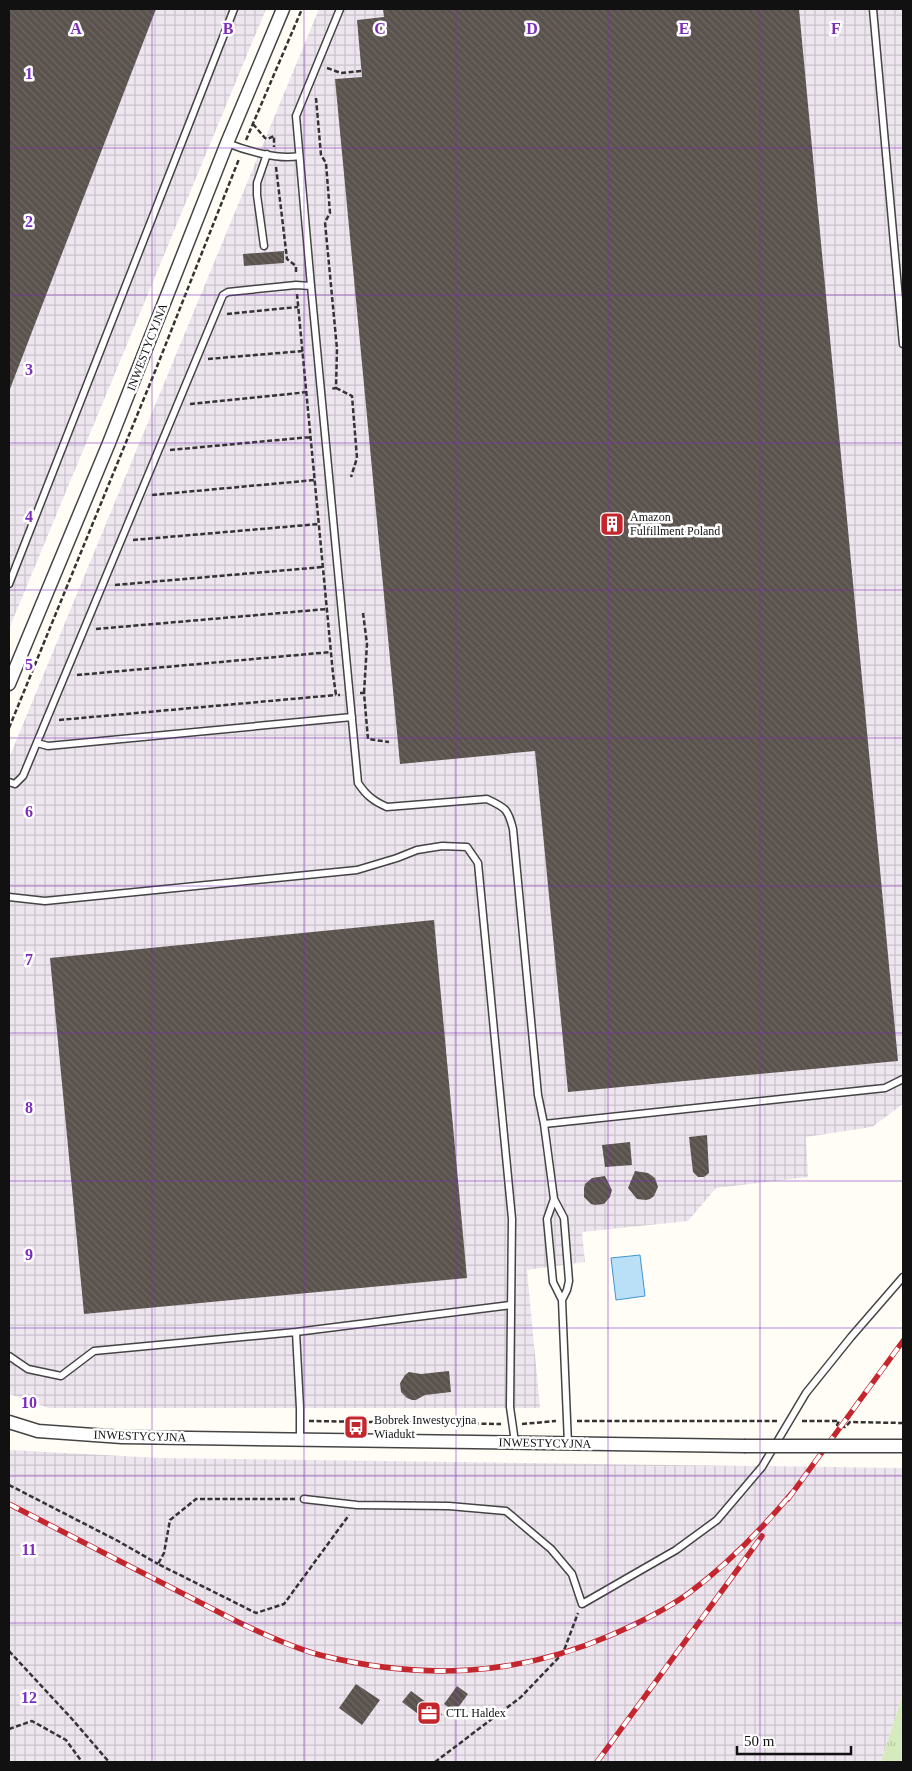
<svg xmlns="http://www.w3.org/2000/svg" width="912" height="1771" viewBox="0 0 912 1771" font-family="'Times New Roman',serif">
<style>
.industrial{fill:url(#industrial-grid)}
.grass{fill:url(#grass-tufts)}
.water{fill:#b9e0f7;stroke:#3f96cf}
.building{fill:url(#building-back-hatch)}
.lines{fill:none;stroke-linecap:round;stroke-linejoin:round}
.service-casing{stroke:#444;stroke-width:9}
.minor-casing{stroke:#444;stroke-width:15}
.path{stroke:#333;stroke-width:2.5;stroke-dasharray:5 2.5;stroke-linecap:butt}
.service{stroke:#fff;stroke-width:6}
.minor{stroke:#fff;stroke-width:12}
.rail-casing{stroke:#c4262e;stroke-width:5.5}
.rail{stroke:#fff;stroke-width:4;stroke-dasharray:11;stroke-linecap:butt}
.minor-bridge-casing{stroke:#444;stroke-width:15;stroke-linecap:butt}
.minor-bridge{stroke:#fff;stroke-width:12}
.grid{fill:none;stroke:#7b2cbf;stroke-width:1;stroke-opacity:0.55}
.labels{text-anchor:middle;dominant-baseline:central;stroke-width:5;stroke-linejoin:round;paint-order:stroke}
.street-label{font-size:12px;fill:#111;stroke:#fff}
.poi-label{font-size:12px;fill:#111;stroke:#fff;text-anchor:start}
.grid-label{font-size:16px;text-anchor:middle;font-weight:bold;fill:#7b2cbf;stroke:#fff;stroke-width:5;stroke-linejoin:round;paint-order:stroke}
</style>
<defs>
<pattern id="industrial-grid" width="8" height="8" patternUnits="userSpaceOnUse" patternTransform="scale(1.25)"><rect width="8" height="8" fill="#eee6ef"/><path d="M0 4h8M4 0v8" fill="none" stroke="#cbc4cc"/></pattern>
<pattern id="grass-tufts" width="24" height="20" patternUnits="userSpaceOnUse" patternTransform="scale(1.25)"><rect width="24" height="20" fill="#d5ebbd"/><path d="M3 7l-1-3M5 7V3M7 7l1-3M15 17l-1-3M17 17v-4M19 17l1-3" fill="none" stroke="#b6c8a1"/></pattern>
<pattern id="building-back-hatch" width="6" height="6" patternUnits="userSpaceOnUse" patternTransform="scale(1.25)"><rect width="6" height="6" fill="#5a524d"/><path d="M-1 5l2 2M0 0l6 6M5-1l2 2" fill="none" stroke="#6d6662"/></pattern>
</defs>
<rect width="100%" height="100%" fill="#fffdf5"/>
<path class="industrial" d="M9 9H266L9 629Z
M319 9H903V1104L872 1127 806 1137 808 1177 716 1188 688 1221 582 1232 585 1262 527 1270 540 1408H49L9 1394V758Z
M9 1450 160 1458 903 1468V1693L881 1762H9Z"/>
<path class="grass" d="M903 1693V1762H881Z"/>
<path class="water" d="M640 1255 645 1296 616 1300 611 1258Z"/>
<path class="building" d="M9 9H156L10 389H9Z
M383 9H799L898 1061 568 1092 535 751 400 764 335 79 362 77 357 20 384 17Z
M284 251V263L244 266 243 254Z
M434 920 467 1278 84 1314 50 958Z
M707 1135 709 1173 704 1177H698L693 1172 689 1137Z
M630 1142 632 1165 605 1167 602 1145Z
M635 1171 648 1173 655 1178 658 1187 654 1196 650 1199 646 1200 637 1199 628 1188Z
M605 1176 612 1190 610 1197 604 1204 595 1205 591 1204 584 1197V1188L585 1184 592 1178Z
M449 1371 451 1392 425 1395 416 1400H412L407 1398 401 1392 400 1383 405 1375 409 1372 421 1374Z
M356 1684 380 1700 362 1725 339 1708Z
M457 1686 468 1694 455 1712 444 1704Z
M411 1691 442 1714 433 1725 402 1702Z"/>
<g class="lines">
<g class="service-casing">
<path id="service" d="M873 9 903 344
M227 143C247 151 278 160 299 156
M264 246 257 195V183L267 154
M311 286 296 116 340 9
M9 584 234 9
M37 743 48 746 352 717
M9 782 15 784 23 776 223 295 228 292 296 285 311 286 358 783C366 795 373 801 387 807L487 799C506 808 508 809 513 829L538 1095 544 1124 554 1199 564 1218 569 1281 567 1290 562 1300
M9 897 45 901 357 870 397 858 417 850 442 846 467 847 478 863 512 1219 510 1407 515 1442
M544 1124 885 1088 903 1079
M554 1199 547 1219 553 1282 562 1300 568 1444
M296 1332 300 1408V1439
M9 1356 28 1369 61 1376 94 1351 296 1332 511 1305
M304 1499 357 1505 449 1506 506 1511 551 1549 572 1574 582 1604 676 1550 717 1520 762 1467 806 1393 851 1337 903 1277"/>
</g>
<g class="minor-casing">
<path id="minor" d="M9 684 109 443 227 143 283 9
M9 1422 38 1431 122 1437 744 1446"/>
</g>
<path class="path" d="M327 68 341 73 362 71
M316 98 321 155 326 163 330 213 325 222 337 349 336 388 330 389
M253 124 265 138 267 139 274 136V147
M246 140 302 9
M276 167 287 259 296 266V274
M297 294 333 674 336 695H340
M227 314 298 307
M208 359 303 351
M336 388 352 396 357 458 351 477
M190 404 308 392
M170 450 311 437
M152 495 315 480
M133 540 319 524
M115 585 323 567
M363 613 367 644 364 693
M96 629 327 609
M77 675 331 652
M360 693H364L368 739 389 742
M59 720 336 695
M9 728 156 369 239 159
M309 1421 501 1424
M577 1421H779
M802 1421H839L837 1425 845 1427 850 1422 903 1423
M522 1424 556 1421
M9 1485 118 1541 158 1564
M295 1499H196L170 1520 164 1553 158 1564 256 1613 284 1604 349 1515
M9 1651 72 1719 109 1762
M9 1729 32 1721 66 1740 82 1762
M435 1762 521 1697 563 1653 578 1613"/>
<use href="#service" class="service"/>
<use href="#minor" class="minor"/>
<g class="rail-casing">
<path id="rail" d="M788 1499 903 1341
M9 1504 236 1621C263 1634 291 1647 320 1655 420 1680 514 1677 609 1636 637 1624 664 1611 689 1593 728 1564 761 1530 792 1493
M597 1762 762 1536"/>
</g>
<use href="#rail" class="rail"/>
<g class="minor-bridge-casing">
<path id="minor-bridge" d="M744 1446H903"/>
</g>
<use href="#minor-bridge" class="minor-bridge"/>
</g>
<path class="grid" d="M152 9V1762M304 9V1762M456 9V1762M608 9V1762M760 9V1762M9 148H903M9 295H903M9 443H903M9 590H903M9 738H903M9 886H903M9 1033H903M9 1181H903M9 1328H903M9 1476H903M9 1623H903"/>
<defs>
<g id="building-square" transform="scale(1.25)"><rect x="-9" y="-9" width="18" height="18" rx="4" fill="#c4262e" stroke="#fff"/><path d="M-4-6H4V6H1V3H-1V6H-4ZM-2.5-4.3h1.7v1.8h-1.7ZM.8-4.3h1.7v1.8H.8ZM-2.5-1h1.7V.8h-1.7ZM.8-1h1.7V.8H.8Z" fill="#fff"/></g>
<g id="bus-square" transform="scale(1.25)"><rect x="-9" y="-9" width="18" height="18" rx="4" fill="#c4262e" stroke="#fff"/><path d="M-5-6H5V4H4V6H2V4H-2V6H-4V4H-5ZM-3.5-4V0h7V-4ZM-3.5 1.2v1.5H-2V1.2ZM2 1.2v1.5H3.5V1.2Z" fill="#fff"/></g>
<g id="office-square" transform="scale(1.25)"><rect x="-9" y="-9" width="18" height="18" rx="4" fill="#c4262e" stroke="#fff"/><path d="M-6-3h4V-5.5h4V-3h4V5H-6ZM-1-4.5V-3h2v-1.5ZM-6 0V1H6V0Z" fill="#fff"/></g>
</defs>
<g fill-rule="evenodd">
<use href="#building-square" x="612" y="524"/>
<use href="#bus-square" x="356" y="1427"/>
<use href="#office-square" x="429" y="1713"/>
</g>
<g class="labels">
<g class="street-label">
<text transform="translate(147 347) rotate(-69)">INWESTYCYJNA</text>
<text transform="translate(140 1436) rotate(2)">INWESTYCYJNA</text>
<text transform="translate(545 1443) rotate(1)">INWESTYCYJNA</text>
</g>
<g class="poi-label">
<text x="630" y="517">Amazon<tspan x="630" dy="14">Fulfillment Poland</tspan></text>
<text x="374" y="1420">Bobrek Inwestycyjna<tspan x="374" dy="14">Wiadukt</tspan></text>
<text x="446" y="1713">CTL Haldex</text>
</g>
</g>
<g class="grid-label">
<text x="76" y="34">A</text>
<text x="228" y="34">B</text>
<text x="380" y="34">C</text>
<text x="532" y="34">D</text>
<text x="684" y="34">E</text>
<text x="836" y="34">F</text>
<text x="29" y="79">1</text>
<text x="29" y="227">2</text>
<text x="29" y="375">3</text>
<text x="29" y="522">4</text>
<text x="29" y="670">5</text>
<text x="29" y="817">6</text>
<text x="29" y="965">7</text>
<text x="29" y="1113">8</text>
<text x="29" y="1260">9</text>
<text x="29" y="1408">10</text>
<text x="29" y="1555">11</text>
<text x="29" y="1703">12</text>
</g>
<rect width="912" height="1771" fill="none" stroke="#111111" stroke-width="20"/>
<path d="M737 1746v8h114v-8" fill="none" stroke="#111111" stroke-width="2.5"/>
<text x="744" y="1746" font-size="15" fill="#111111" stroke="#ffffff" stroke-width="4" paint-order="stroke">50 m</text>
</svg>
